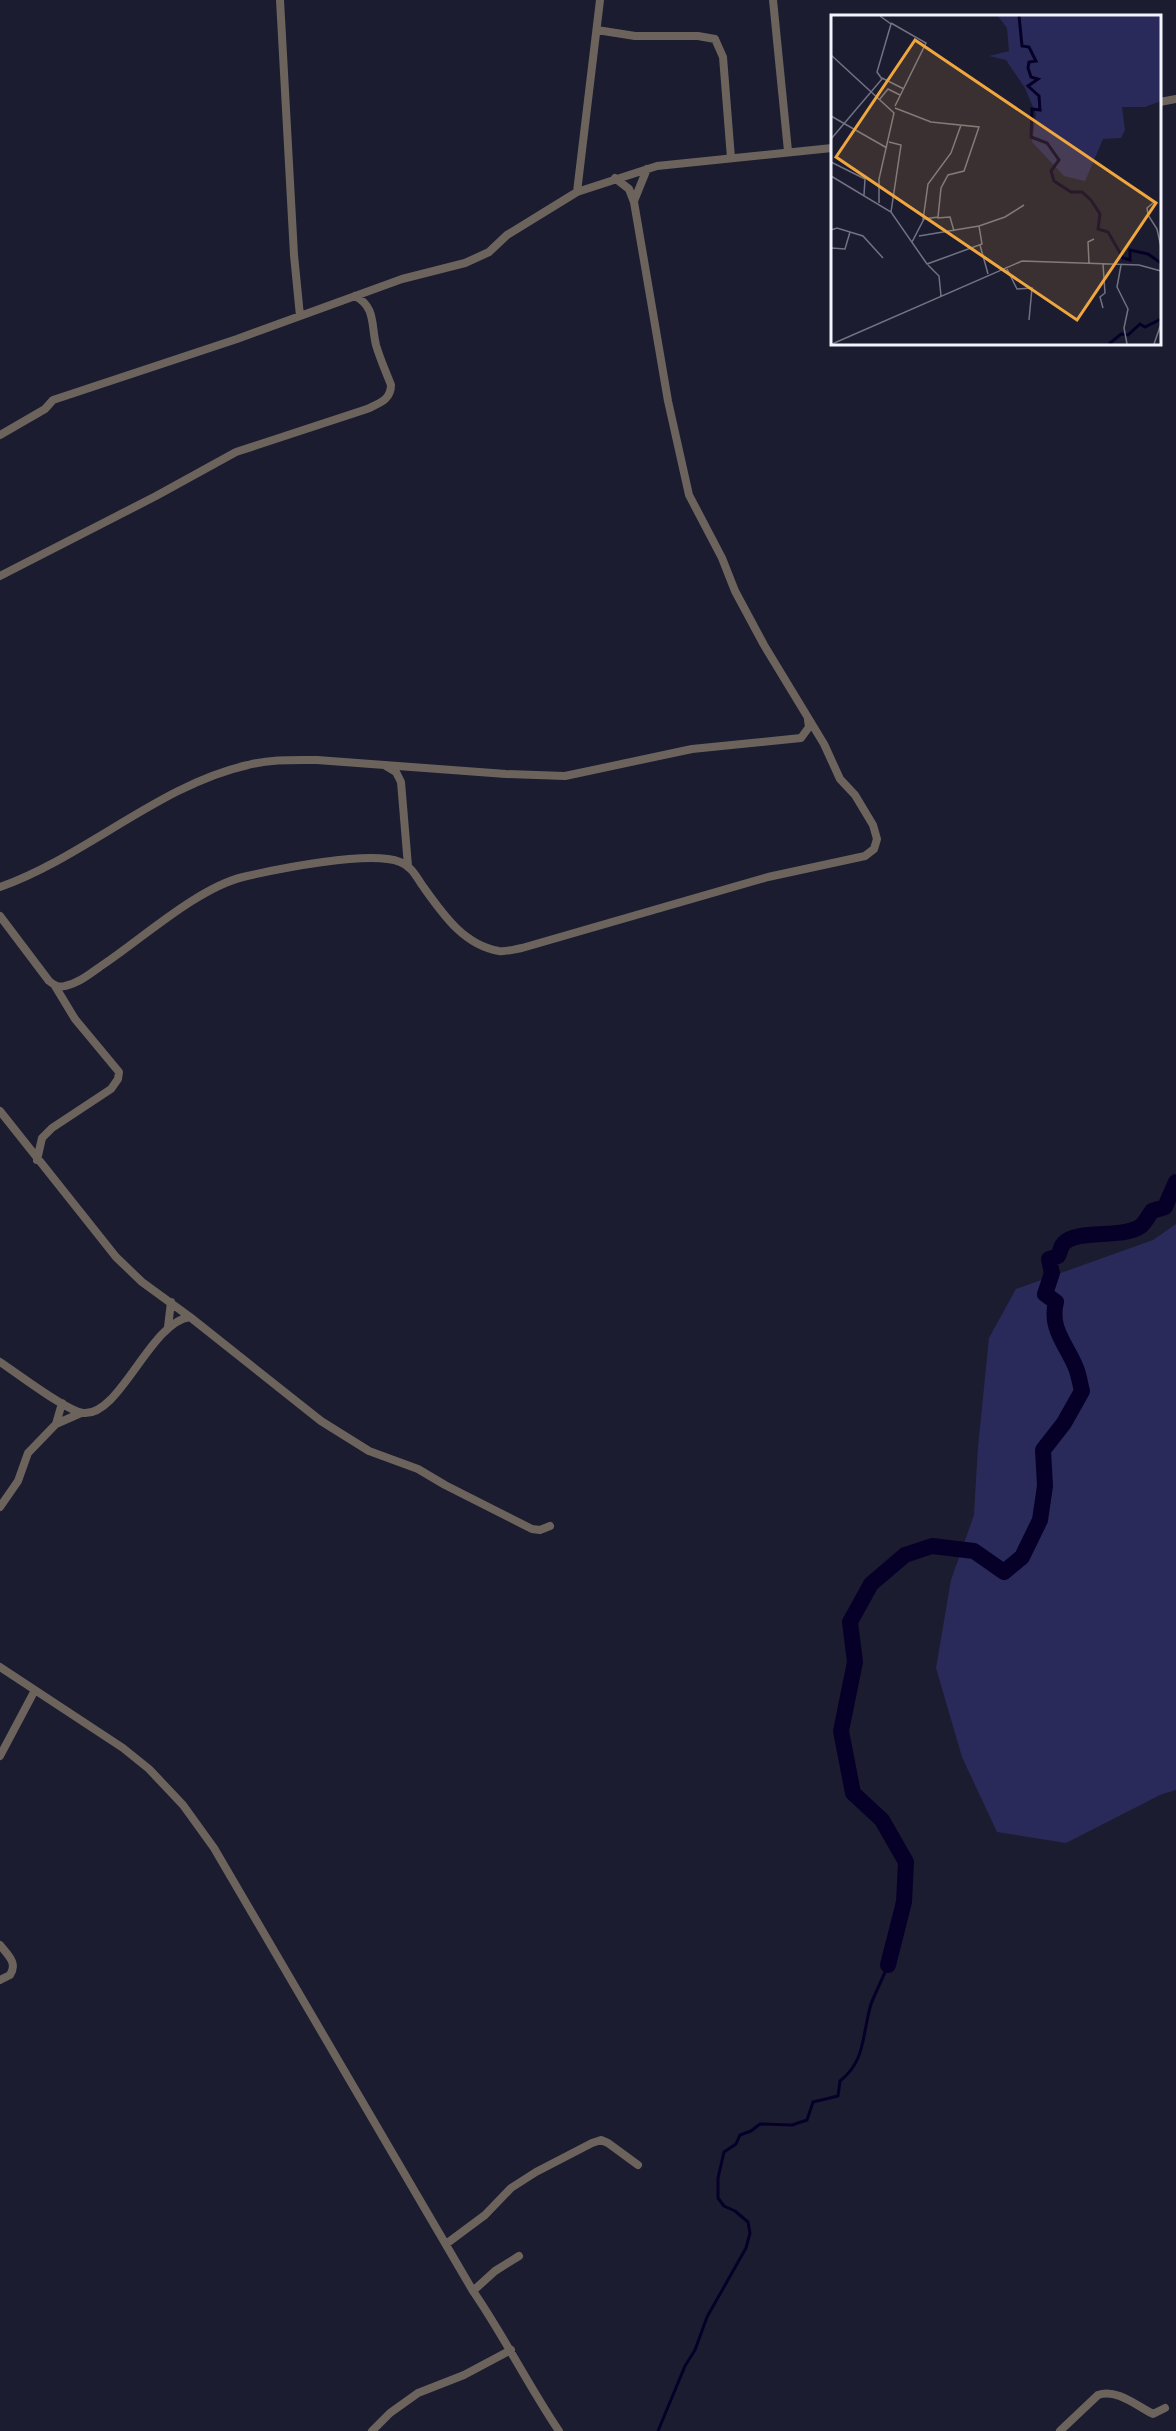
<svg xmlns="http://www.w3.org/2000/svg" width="1176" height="2431" viewBox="0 0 1176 2431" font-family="'Roboto Condensed',sans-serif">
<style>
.green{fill:#2a2a5a}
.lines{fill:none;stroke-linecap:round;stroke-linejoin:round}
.stream{stroke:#060028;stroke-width:3}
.river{stroke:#060028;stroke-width:16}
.street{stroke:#6c645c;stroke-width:8}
.inset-river{fill:none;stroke:#060028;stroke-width:3}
.inset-road{fill:none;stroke:#717282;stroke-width:1.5}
.view{fill:#f0a63f;fill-opacity:0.15;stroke:#f0a63f;stroke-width:3}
.inset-edge{fill:none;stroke:#f3f4ff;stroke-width:3}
</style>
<rect width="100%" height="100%" fill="#1b1c2f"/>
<path class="green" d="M1176 1224V1790L1162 1794 1066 1843 997 1832 962 1757 936 1668 951 1580 974 1515 978 1447 989 1338 1016 1289 1153 1240Z"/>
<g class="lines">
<path class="stream" d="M658 2431 685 2366 695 2350 707 2317 746 2248 750 2233 748 2222 735 2211 724 2206 718 2198V2178L724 2152 736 2144 740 2135 751 2131 760 2124 792 2125 807 2120 813 2102 838 2096 840 2081C866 2061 862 2034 871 2004 876 1991 883 1978 888 1965"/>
<path class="river" d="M888 1965 904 1902 906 1862 882 1820 853 1793 841 1731 855 1662 850 1622 871 1584 905 1555 932 1546 974 1551 1004 1572 1022 1557 1040 1520 1045 1486 1043 1450 1064 1423 1082 1391C1080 1384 1079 1375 1076 1368 1067 1345 1049 1329 1056 1302L1045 1294 1052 1273 1049 1259 1058 1256C1060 1252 1061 1246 1064 1243 1078 1229 1123 1239 1141 1226 1145 1223 1149 1215 1152 1211L1165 1207 1176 1182"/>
<path class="street" d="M280 0 294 255 300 316
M773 0 788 151
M597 30 635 36H698L715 39 723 57 731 158
M1160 102 1176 99
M577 192 657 166 832 148
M634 201 647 169
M0 435 45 409 53 400 237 339 402 279 465 263 489 252 507 235 577 192 600 0
M0 576 156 496 236 452 367 409C379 403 391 400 391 385 386 372 380 359 376 345 371 325 376 307 355 296
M386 766 396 772 401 782 408 866
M0 887C85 857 161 784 248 765 270 759 294 760 317 760L506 774 565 776 692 749 801 738 809 727 808 720
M0 916 49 981C54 985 58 988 65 986 80 983 92 972 104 964 144 937 198 888 243 877 277 869 370 850 400 862 411 866 416 876 422 885 442 913 463 945 499 951 506 952 515 949 522 948L768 877 865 856 874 849 877 839 873 825 855 795 840 779 824 744 764 645 735 591 722 558 689 495 668 401 634 202 629 189 615 178
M0 1111 116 1257 142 1282 190 1317
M37 1160 42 1138 52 1128 111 1089 118 1079 119 1072 75 1019 55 986
M168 1327 171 1302
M0 1362C17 1373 66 1411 83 1413 120 1417 150 1322 190 1317L321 1421 369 1451 418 1469 445 1485 532 1529 540 1530 550 1526
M56 1424 81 1413
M0 1507 18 1481 28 1453 56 1424 62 1403
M0 1667 123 1748 149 1769 183 1805 214 1848 473 2291C504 2336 528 2385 559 2431
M0 1756 35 1690
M0 1945C8 1955 18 1963 10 1975L0 1980
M446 2244 485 2215 511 2188 536 2172 592 2143 601 2140 608 2143 638 2165
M473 2291 495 2271 519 2256
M372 2431 390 2413 418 2393 464 2375 511 2350
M1060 2431 1098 2395C1116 2388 1137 2406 1153 2414L1165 2408"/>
</g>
<g transform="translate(831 15)">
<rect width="330" height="330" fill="#1b1c2f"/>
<path d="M167 1H330V86L314 92H291L294 115 290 123 272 124 254 166 233 161 201 127 205 99 194 73 175 45 158 41 178 36 176 13Z" fill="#2a2a5a"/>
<path class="inset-river" d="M188 1 191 31 198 32 205 46 198 47 197 53 200 62 207 64 197 71 208 81 209 95 201 94 200 122 216 128 228 145 220 156 223 166 240 177H251L260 185M260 185 269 199 267 214 277 217 292 243 299 245V235L317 239 330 248M278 329 290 319 297 320 309 309 314 312 330 304"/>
<path class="inset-road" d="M60 8 95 28 64 91M0 40 63 98 48 164V188M51 63 73 74M48 85 57 74 69 80M64 93 100 107 148 112 133 156 117 160 110 173 107 202 93 204 81 227M0 101 56 133M0 124 51 64 46 57 60 9 49 1M58 127 70 130 60 197M0 147 34 164 33 180M0 161 60 197 96 249 151 229 148 211 174 202 193 190M322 188 316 193 317 200 326 214 330 232M106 203 119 202 123 216M92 205 97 169 120 138 130 110M0 215 6 213 32 221 52 243M88 221 148 211M149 230 157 259M0 233 14 234 19 217M258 248 257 227 263 224M97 250 108 261 110 281M290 250 286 272 297 294 293 313 296 329M175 252 186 274 201 273 198 305M272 293 269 282 274 278 272 249M1 329 191 246 308 250 330 256M323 329 330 309"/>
<path class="view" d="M84 25 325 188 246 305 5 142Z"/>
<rect width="330" height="330" class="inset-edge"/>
</g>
</svg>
